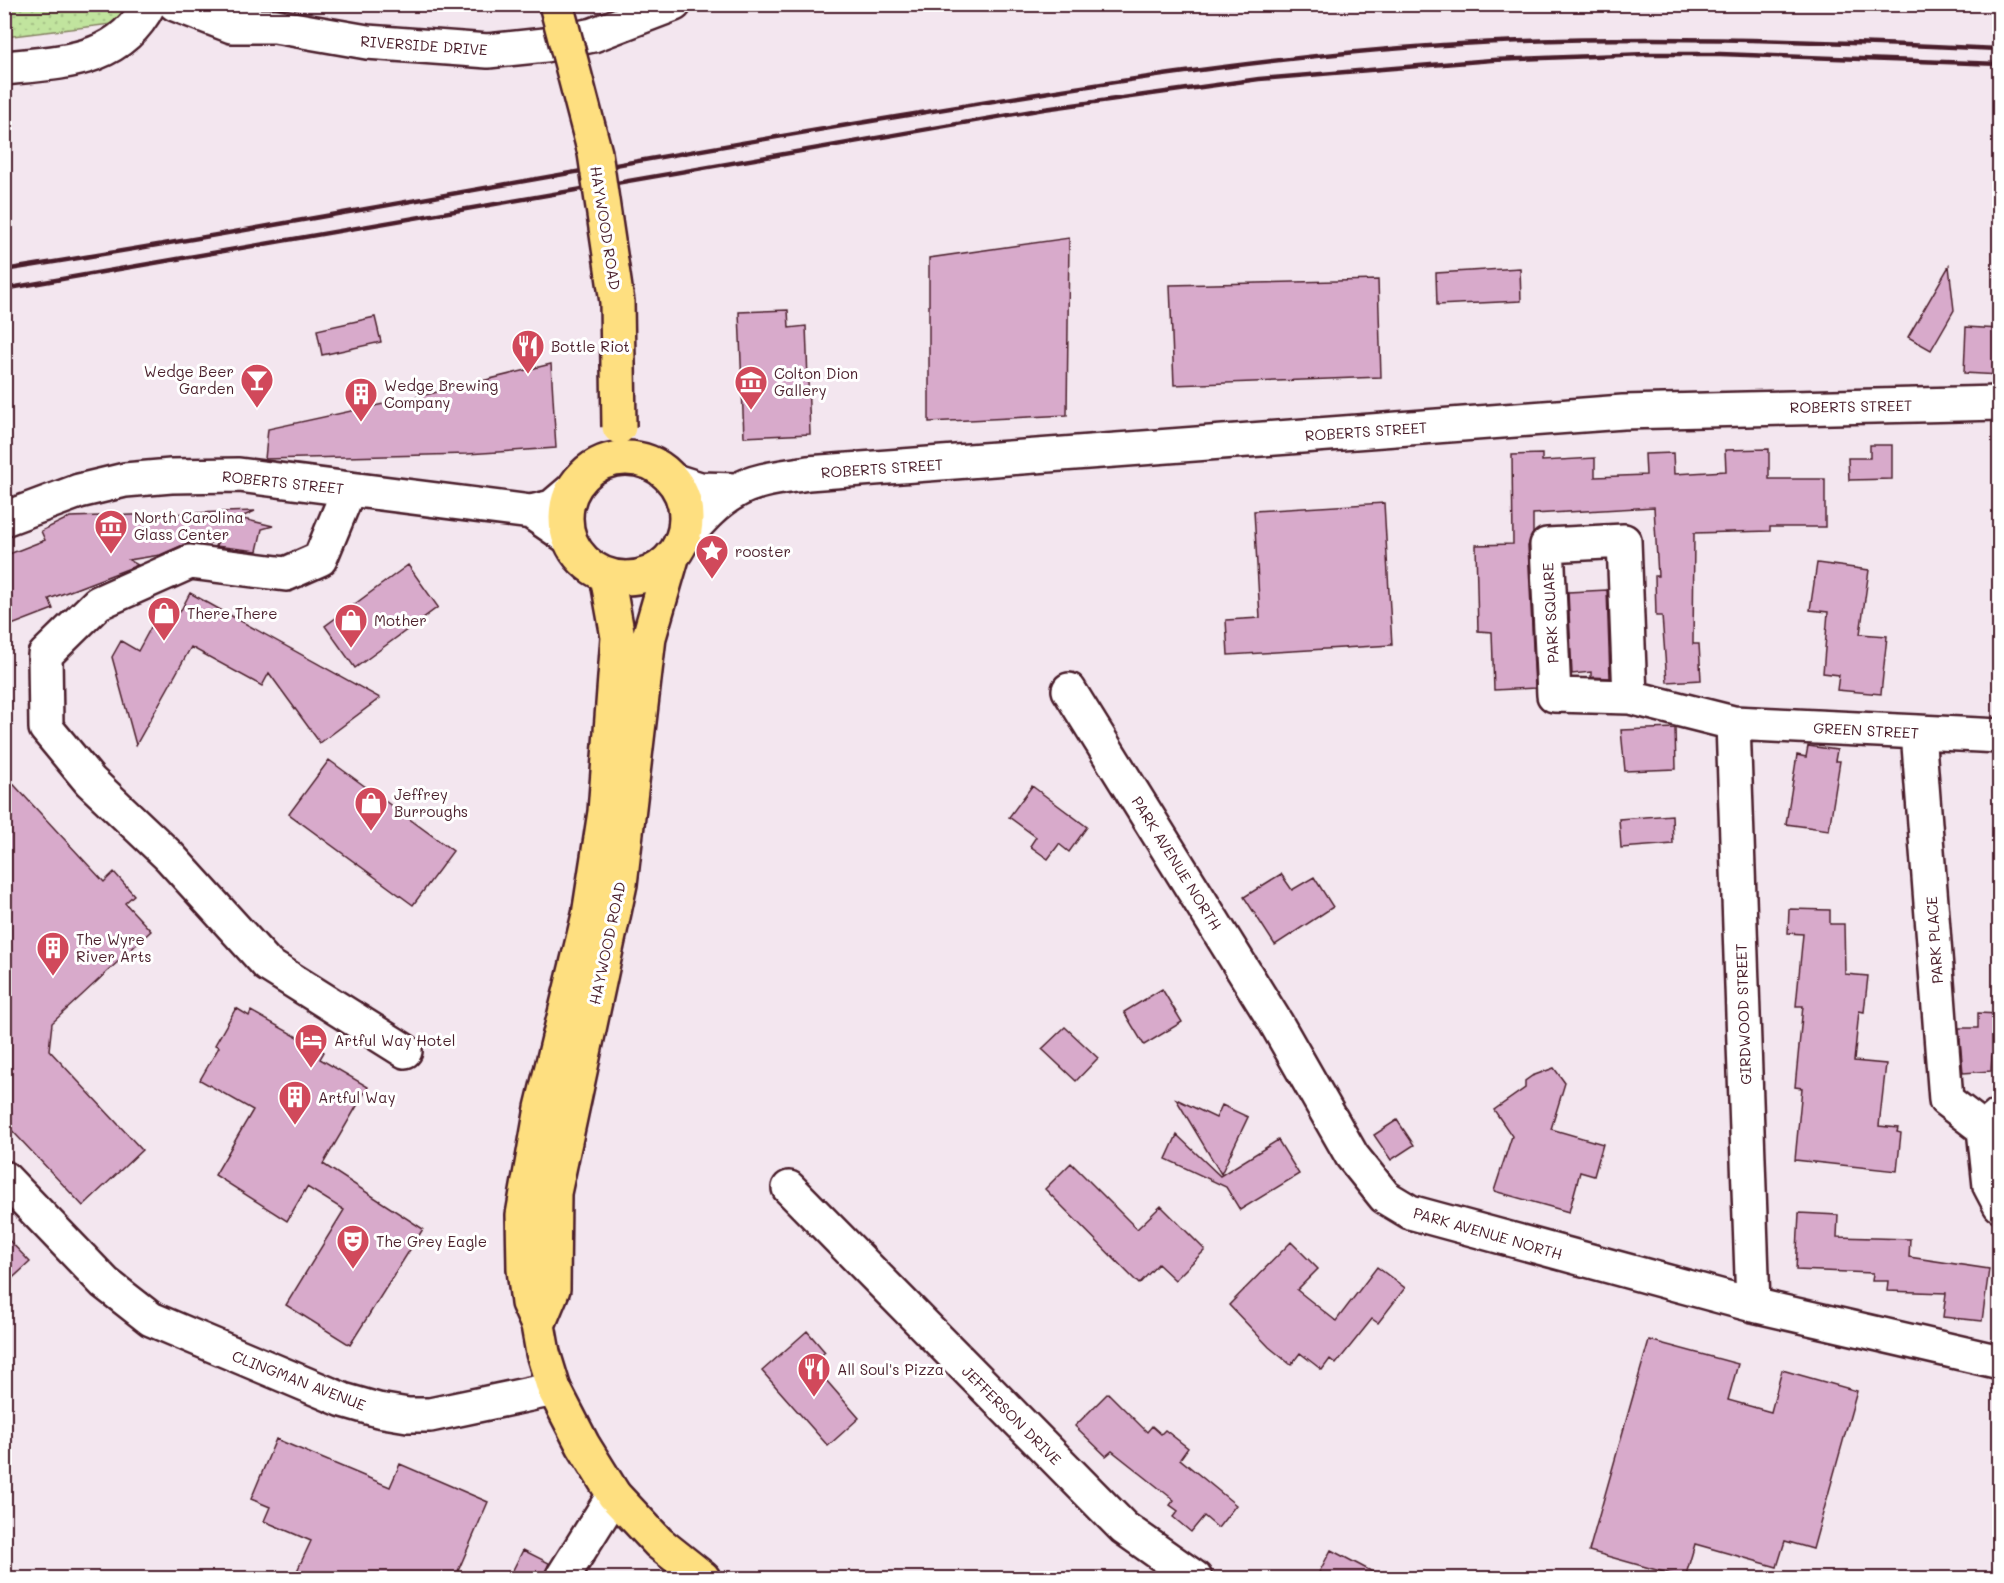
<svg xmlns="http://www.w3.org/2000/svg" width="2004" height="1583" viewBox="0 0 2004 1583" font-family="Mali,sans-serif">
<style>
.park{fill:url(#park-dots);stroke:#868264;stroke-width:1.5}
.building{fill:#d8aacb;stroke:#4a1f2b;stroke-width:1.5}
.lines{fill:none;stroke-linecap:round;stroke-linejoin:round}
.street-casing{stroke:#4a1f2b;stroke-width:38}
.secondary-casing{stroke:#4a1f2b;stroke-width:38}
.primary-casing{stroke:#4a1f2b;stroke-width:38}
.street{stroke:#fff;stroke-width:33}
.secondary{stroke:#fff;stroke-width:33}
.primary{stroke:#fedf80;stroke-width:33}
.rail{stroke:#4a1f2b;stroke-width:4.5}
.primary-bridge-casing{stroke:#4a1f2b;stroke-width:38;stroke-linecap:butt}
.primary-bridge{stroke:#fedf80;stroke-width:33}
.labels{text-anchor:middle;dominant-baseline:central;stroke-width:6;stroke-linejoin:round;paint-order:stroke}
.street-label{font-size:15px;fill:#4a1f2b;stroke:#fff}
.poi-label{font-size:15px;fill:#4a1f2b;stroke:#fff;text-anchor:start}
</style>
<defs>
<pattern id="park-dots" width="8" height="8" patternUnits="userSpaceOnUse" patternTransform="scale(1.5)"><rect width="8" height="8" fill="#c1e49e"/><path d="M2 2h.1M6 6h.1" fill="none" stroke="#a7c388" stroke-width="1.8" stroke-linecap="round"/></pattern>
</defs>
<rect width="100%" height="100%" fill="#f3e6ef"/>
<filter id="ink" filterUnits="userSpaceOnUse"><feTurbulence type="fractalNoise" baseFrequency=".0167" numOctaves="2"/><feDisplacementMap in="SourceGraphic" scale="12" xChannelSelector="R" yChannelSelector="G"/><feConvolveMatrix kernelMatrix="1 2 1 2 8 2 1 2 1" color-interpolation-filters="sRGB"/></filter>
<g filter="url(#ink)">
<path class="park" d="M5 4 267 5 5 37Z"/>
<path class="building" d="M1069 238 1067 415 929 422V258Z
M1949 266 1954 310 1931 350 1908 337Z
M1520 268 1521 301 1437 305 1436 273Z
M1378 280 1381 377 1174 385 1170 285Z
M788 310 789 328 806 326 810 434 744 437 739 312Z
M375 317 381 342 322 355 317 330Z
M1966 327 2000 329V375L1964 373Z
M551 364 556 448 467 454 265 459 268 429 425 395Z
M1870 445H1892V479L1849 480 1848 458H1870Z
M1769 449V479H1825V527H1770V531L1694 533 1693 644H1699L1701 680 1667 682 1662 616H1656L1655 576H1658L1654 507 1533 514V533L1528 546 1535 688 1494 690 1492 632 1478 631 1476 545 1513 544 1512 455 1542 454V461L1595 458V477L1646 475 1645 454 1673 453 1674 474 1726 471 1725 450Z
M1384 503 1392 645 1228 655 1226 620 1260 618 1254 511Z
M255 511 239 518 273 526 262 529 257 551 215 546 218 542 197 544 201 537 160 555 129 560 138 565 49 599 53 609 4 628V556L45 540 41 531 70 517Z
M1817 563 1869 570 1860 634 1887 636 1881 694 1837 690 1839 675 1823 673 1828 612 1810 610Z
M408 565 438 607 355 668 325 626Z
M1607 590 1610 678 1591 677V672L1572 674 1568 592Z
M190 593 380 698 320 743 269 673 262 686 191 647 136 745 112 657 121 641 138 651 164 603 180 612Z
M1675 728 1676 769 1625 771 1621 730Z
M1808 746 1837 750 1835 761H1840L1829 830 1786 824 1797 755 1806 757Z
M329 760 453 851 413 905 289 814Z
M4 774 104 882 114 872 134 895 125 903 151 931 52 1023 49 1050 142 1150 83 1206 4 1122Z
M1032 786 1087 827 1069 852 1059 844 1048 859 1030 846 1036 837 1009 817Z
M1672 815 1673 844 1621 848 1619 819Z
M1281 874 1292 890 1314 877 1333 907 1275 945 1244 897Z
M1789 909 1830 910V924H1844L1845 974 1868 976 1864 1012 1859 1011 1854 1061 1886 1064 1879 1126 1898 1128 1897 1132 1901 1133 1897 1171 1795 1160 1802 1088 1795 1087 1803 1006H1796L1803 934 1788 933Z
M1162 989 1182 1022 1144 1045 1124 1012Z
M236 1008 249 1016 251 1011 324 1052 320 1059 368 1087 323 1164 423 1229 350 1345 286 1305 344 1210 307 1187 287 1221 215 1175 253 1110 200 1080 219 1047 215 1045Z
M1978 1013 2000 1014V1056H1992L1991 1071 1963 1073 1959 1028H1978Z
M1065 1027 1098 1058 1076 1081 1042 1049Z
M1554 1068 1565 1083 1551 1129 1603 1144 1594 1176 1580 1172 1569 1212 1494 1191 1512 1136 1494 1110 1525 1088V1081L1532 1076Z
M1176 1099 1216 1118 1222 1105 1248 1117 1221 1174Z
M1397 1120 1414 1145 1391 1160 1374 1135Z
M1177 1135 1220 1176 1278 1140 1299 1174 1240 1210 1226 1187 1166 1159Z
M1071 1163 1137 1229 1161 1206 1205 1250 1175 1280 1158 1264 1139 1284 1045 1189Z
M1799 1213 1838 1215 1837 1237 1910 1239 1909 1257 1989 1269 1982 1321 1943 1317 1946 1293 1887 1291 1888 1281H1872L1873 1273 1796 1270Z
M4 1235 30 1262 4 1286Z
M1291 1242 1318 1269 1297 1290 1336 1321 1377 1267 1405 1288 1378 1323 1372 1319 1336 1364 1330 1359 1322 1370 1300 1353 1291 1365 1269 1347 1229 1305Z
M807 1331 825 1352 812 1364 859 1418 828 1446 762 1371Z
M1649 1340 1738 1364 1728 1400 1771 1412 1782 1370 1857 1391 1813 1549 1785 1541 1777 1567 1695 1544 1685 1578 1589 1551Z
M1108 1393 1147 1432 1152 1426 1161 1434 1165 1430 1188 1448 1180 1459 1236 1505 1218 1528 1204 1516 1191 1532 1173 1517 1178 1511 1170 1505 1174 1500 1112 1451 1106 1456 1075 1426Z
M276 1439 390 1487 400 1464 488 1502 455 1578H315L297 1571 311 1541 264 1521 270 1507 251 1499Z
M523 1550 549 1563 543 1578H509Z
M1331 1550 1384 1578H1316Z"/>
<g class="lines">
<g class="street-casing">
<path id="street" d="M4 68C62 62 119 63 149 4
M675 481 700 489 736 490
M349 489 320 559 286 574 190 562 98 603 45 655 46 728 90 781 169 856 268 965 405 1051
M681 542C697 524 714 503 736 491 756 479 785 477 808 473L1623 412 2000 403
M1069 690 1276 1023 1352 1156 1385 1197 1410 1212 1753 1305 2000 1362
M1630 697 1624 541 1547 545 1554 695 1630 697 1733 723 2000 736
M1733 723 1753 1305
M1918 732 1946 1100 1984 1129
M2000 1115 1984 1129 1990 1186 2000 1205
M789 1188 1124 1528 1195 1578
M562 1578 614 1495"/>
</g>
<g class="secondary-casing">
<path id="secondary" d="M175 4 232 26H275L367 42 488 51 545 45 593 35 674 4
M531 512 569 538
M4 519 79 491 125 480 171 476 239 475 531 512 552 507 572 490
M4 1178 105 1283 151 1319 343 1400 378 1410 408 1415H430L554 1389"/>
</g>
<g class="primary-casing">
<path id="primary" d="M566 518a60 60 0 1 1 120 0a60 60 0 1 1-120 0Z
M607 576 618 637 605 812 589 915 542 1108 523 1215 524 1269 528 1303 538 1325 543 1353 554 1389 583 1445 614 1495 659 1543 703 1578
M538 1325 553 1289 554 1193 620 884 649 637 672 558"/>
</g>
<use href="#street" class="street"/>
<use href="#secondary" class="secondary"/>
<use href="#primary" class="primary"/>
<path class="rail" d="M4 270C304 223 602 165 902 116 1082 86 1262 57 1443 45 1629 33 1814 41 2000 49
M4 289 1044 109 1259 79 1492 60 1646 54H1720L2000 64"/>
<g class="primary-bridge-casing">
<path id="primary-bridge" d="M556 4 595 153 617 302 619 427"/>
</g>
<use href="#primary-bridge" class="primary-bridge"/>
</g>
</g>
<defs>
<g id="restaurant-pin" transform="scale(1.725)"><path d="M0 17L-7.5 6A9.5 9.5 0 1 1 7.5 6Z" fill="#d1495b" stroke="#fff"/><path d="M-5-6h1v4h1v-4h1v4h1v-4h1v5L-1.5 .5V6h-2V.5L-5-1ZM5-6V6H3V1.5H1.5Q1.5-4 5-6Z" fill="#fff"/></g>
<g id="bar-pin" transform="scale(1.725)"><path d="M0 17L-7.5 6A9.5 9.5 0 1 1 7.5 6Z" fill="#d1495b" stroke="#fff"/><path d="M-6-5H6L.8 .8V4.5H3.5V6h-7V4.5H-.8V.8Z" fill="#fff"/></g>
<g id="museum-pin" transform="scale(1.725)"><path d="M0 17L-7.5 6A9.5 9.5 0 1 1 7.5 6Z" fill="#d1495b" stroke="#fff"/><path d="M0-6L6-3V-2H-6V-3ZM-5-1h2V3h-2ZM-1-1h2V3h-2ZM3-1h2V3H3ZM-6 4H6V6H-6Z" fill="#fff"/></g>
<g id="building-pin" transform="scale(1.725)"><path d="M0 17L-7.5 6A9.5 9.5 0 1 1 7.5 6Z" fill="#d1495b" stroke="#fff"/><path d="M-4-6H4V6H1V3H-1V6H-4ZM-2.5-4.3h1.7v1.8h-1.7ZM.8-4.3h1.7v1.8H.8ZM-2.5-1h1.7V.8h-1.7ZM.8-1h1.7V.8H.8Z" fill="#fff"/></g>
<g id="sight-pin" transform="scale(1.725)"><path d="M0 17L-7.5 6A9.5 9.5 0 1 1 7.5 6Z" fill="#d1495b" stroke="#fff"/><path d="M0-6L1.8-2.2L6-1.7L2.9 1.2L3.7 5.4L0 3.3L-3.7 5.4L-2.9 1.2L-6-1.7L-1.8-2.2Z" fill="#fff"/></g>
<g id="shop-pin" transform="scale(1.725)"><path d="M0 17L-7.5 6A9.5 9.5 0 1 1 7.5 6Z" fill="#d1495b" stroke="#fff"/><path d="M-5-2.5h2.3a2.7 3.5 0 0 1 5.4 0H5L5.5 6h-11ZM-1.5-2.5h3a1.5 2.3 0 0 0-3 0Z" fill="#fff"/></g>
<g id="hotel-pin" transform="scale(1.725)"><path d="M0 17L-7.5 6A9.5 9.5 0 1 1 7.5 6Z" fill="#d1495b" stroke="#fff"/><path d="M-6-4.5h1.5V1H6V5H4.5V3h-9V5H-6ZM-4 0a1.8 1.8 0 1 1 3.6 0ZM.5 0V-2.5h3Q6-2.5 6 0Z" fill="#fff"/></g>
<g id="theatre-pin" transform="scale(1.725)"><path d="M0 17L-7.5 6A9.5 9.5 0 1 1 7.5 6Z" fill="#d1495b" stroke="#fff"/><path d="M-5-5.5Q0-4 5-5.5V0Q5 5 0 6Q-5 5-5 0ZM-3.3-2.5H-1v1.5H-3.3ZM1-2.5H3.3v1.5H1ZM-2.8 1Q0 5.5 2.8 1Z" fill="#fff"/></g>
</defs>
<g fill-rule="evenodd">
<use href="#restaurant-pin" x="528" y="346"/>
<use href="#bar-pin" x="257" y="380"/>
<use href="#museum-pin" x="751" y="382"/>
<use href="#building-pin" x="361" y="394"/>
<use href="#museum-pin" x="111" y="526"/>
<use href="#sight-pin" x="712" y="551"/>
<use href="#shop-pin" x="164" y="613"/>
<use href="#shop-pin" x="351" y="620"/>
<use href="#shop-pin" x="371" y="803"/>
<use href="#building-pin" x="53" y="948"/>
<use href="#hotel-pin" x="311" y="1040"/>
<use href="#building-pin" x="295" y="1097"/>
<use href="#theatre-pin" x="353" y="1241"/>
<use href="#restaurant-pin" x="814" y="1369"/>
</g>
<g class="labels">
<g class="street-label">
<text transform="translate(424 45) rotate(4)">RIVERSIDE DRIVE</text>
<text transform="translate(606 228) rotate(81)">HAYWOOD ROAD</text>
<text transform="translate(1851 406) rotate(-1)">ROBERTS STREET</text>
<text transform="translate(1366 431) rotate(-4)">ROBERTS STREET</text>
<text transform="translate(882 468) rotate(-4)">ROBERTS STREET</text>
<text transform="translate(283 482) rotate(6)">ROBERTS STREET</text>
<text transform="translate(1550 613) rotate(-93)">PARK SQUARE</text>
<text transform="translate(1866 730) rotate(3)">GREEN STREET</text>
<text transform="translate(1177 863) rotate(58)">PARK AVENUE NORTH</text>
<text transform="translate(1934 940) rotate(-94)">PARK PLACE</text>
<text transform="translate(607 943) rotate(-78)">HAYWOOD ROAD</text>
<text transform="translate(1743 1014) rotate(-92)">GIRDWOOD STREET</text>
<text transform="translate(1488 1233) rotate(16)">PARK AVENUE NORTH</text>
<text transform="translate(299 1380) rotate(21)">CLINGMAN AVENUE</text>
<text transform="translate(1012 1415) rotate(45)">JEFFERSON DRIVE</text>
</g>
<g class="poi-label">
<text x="551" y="346">Bottle Riot</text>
<text x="234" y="371" text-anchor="end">Wedge Beer<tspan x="234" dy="17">Garden</tspan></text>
<text x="774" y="373">Colton Dion<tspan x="774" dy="17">Gallery</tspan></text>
<text x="384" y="385">Wedge Brewing<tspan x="384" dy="17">Company</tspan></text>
<text x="134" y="517">North Carolina<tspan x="134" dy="17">Glass Center</tspan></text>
<text x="735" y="551">rooster</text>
<text x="187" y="613">There There</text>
<text x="374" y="620">Mother</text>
<text x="394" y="794">Jeffrey<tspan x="394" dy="17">Burroughs</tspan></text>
<text x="76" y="939">The Wyre<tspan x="76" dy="17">River Arts</tspan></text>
<text x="334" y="1040">Artful Way Hotel</text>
<text x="318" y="1097">Artful Way</text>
<text x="376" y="1241">The Grey Eagle</text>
<text x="837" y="1369">All Soul's Pizza</text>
</g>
</g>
<rect width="2004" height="1583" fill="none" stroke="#fff" stroke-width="24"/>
<rect x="12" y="12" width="1980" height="1559" fill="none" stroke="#4a1f2b" stroke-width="2" filter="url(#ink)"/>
</svg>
